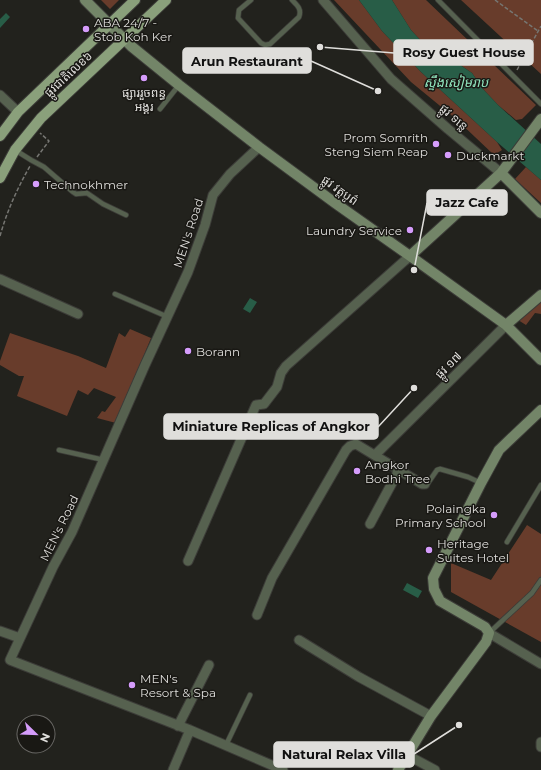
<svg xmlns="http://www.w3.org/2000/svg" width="541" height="770" viewBox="0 0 541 770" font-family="Montserrat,'Noto Sans Khmer',sans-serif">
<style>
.green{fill:#683c2b}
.water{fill:#285d47}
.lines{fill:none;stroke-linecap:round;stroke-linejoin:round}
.lane-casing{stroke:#3c3c38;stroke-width:6}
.street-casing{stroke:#3c3c38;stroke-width:11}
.secondary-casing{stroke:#3c3c38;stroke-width:12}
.primary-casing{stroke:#3c3c38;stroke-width:12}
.path{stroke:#767672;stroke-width:1.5;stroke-dasharray:4 2;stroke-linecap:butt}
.lane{stroke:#56614f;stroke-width:4.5}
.street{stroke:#56614f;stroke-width:9}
.secondary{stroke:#738568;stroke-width:10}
.primary{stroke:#8aa07b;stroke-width:10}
.poi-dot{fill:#d59cfb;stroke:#191814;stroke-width:1.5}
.labels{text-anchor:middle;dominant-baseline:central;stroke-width:3;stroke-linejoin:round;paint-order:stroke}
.poi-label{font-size:12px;fill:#dfdedb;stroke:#191814;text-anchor:start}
.street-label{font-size:12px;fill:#dfdedb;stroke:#191814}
.water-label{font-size:13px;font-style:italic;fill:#8fe3bc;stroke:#191814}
.leader{fill:none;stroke:#dfdedb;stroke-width:1.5}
.callout-dot{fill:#dfdedb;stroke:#191814;stroke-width:1.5}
.callout{fill:#dfdedb;stroke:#dfdedb;stroke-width:1.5}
.callout-label{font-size:13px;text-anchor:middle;font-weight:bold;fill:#111}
</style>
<rect width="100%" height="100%" fill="#22221d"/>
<path class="green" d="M101 0H119L110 9Z
M334 0H359L382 31 421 72 497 142 502 150 494 155 456 119 411 82Z
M392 0H426L536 105 522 119 516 120 498 105 483 89 472 73 450 58 423 43 411 30Z
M461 0H541V74Z
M526 167 541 180V203L515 179Z
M541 299V314L535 313 526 325 518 320Z
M130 329 151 338 116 423 97 418 102 411 105 412 116 397 94 388 88 395 78 390 67 416 17 396 24 376H19L0 365V361L10 333 78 356 106 368 119 333 125 337Z
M527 525 541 534V642L451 592V563L491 580Z"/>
<path class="water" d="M359 0H392L411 30 423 43 450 58 472 73 483 89 498 105 541 144V180L497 142 421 72 382 31Z
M6 13 10 17 0 28V19Z
M250 298 257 302 250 313 243 309Z
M407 583 422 591 418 598 403 590Z"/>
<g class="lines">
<g class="lane-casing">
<path id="lane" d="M251 0 239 10 238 18 261 43 265 45 270 44 299 17C302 9 297 5 292 0
M438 0 541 104
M160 109 179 85
M15 150 31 160 44 167 73 192 76 194 87 193 103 204 126 215
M115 294 168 317
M59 450 104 460
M425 484 428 483 437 470 440 469 468 477 481 483
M507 542 541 485
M489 633 532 593 541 580
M226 745 250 695"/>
</g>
<g class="street-casing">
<path id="street" d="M323 0 391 79 448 129 501 173
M0 95 18 112
M259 147 230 174 213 195 205 225 188 272 145 365 72 532 53 567 10 660 190 730 283 770
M0 279 78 314
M375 455 506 325
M370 524 399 470
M188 561 256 405 264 404 277 387 281 373 286 366 410 256
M257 615 272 578 346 450 350 446 356 444 422 484H425
M0 631 20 638
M489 633 541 664
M299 640 359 677 431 716
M178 726 209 665
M541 742V747
M407 755 435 770
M173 770 190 730"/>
</g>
<g class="secondary-casing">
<path id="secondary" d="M85 0 131 46 179 85 259 147 335 203 410 256 506 325 541 360
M501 173 541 213
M410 256 501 173 541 119
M506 325 541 295
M398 770 431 716 486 642 489 633 485 627 440 601 434 589 433 578 481 483 499 450 541 410"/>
</g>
<g class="primary-casing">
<path id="primary" d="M0 136 18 112 135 0
M0 178 15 150 41 118 166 0"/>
</g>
<path class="path" d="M495 0 538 31
M517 70 541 26
M37 157 49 141 40 133
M0 236C7 211 17 189 30 166"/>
<use href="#lane" class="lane"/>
<use href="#street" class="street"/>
<use href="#secondary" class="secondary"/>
<use href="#primary" class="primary"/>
</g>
<g class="poi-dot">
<circle cx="86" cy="29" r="4"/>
<circle cx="144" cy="78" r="4"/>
<circle cx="436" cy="144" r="4"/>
<circle cx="448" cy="155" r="4"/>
<circle cx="36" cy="184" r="4"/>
<circle cx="410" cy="230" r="4"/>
<circle cx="188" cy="351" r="4"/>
<circle cx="357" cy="471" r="4"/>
<circle cx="494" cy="515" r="4"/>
<circle cx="429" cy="550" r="4"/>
<circle cx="132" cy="685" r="4"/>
</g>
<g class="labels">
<g class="poi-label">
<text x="94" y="22">ABA 24/7 -<tspan x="94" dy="14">Stob Koh Ker</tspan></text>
<text x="144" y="92" text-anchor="middle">ផ្សាររួចពន្ធ<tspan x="144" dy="14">អង្គរ</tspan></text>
<text x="428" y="137" text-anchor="end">Prom Somrith<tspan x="428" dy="14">Steng Siem Reap</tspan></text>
<text x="456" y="155">Duckmarkt</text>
<text x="44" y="184">Technokhmer</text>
<text x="402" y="230" text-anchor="end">Laundry Service</text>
<text x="196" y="351">Borann</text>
<text x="365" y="464">Angkor<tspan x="365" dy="14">Bodhi Tree</tspan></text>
<text x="486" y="508" text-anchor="end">Polaingka<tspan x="486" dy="14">Primary School</tspan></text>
<text x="437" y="543">Heritage<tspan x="437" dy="14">Suites Hotel</tspan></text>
<text x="140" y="678">MEN's<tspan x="140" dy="14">Resort &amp; Spa</tspan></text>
</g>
<g class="street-label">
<text transform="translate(68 74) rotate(-43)">ផ្លូវជាតិលេខ៦</text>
<text transform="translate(454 117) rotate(41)">ផ្លូវ ទន្លេ</text>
<text transform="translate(340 190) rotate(36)">ផ្លូវ វត្តបូព៌</text>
<text transform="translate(188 233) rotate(-72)">MEN's Road</text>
<text transform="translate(448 365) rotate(-45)">ផ្លូវ ១៧</text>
<text transform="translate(59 528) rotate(-64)">MEN's Road</text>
</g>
<g class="water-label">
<text x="456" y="82">ស្ទឹងសៀមរាប</text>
</g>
</g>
<path class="leader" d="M320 47L394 53M378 91L311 61M414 270L427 203M414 388L378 427M459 725L414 754"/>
<g class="callout-dot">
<circle cx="320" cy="47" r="4"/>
<circle cx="378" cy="91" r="4"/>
<circle cx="414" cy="270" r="4"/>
<circle cx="414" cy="388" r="4"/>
<circle cx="459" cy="725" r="4"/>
</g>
<g class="callout">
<rect x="394" y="40" width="139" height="25" rx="4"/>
<rect x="183" y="48" width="128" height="25" rx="4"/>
<rect x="427" y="190" width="80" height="25" rx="4"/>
<rect x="164" y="414" width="214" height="25" rx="4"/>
<rect x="274" y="742" width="140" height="25" rx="4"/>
</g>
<g class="callout-label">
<text x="464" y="57">Rosy Guest House</text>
<text x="247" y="66">Arun Restaurant</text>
<text x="467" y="207">Jazz Cafe</text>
<text x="271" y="431">Miniature Replicas of Angkor</text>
<text x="344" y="759">Natural Relax Villa</text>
</g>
<g transform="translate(36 734) rotate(113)"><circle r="19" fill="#191814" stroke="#686764"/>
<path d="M0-3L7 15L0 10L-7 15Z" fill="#d59cfb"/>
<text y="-6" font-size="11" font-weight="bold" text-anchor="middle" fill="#dfdedb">N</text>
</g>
</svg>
